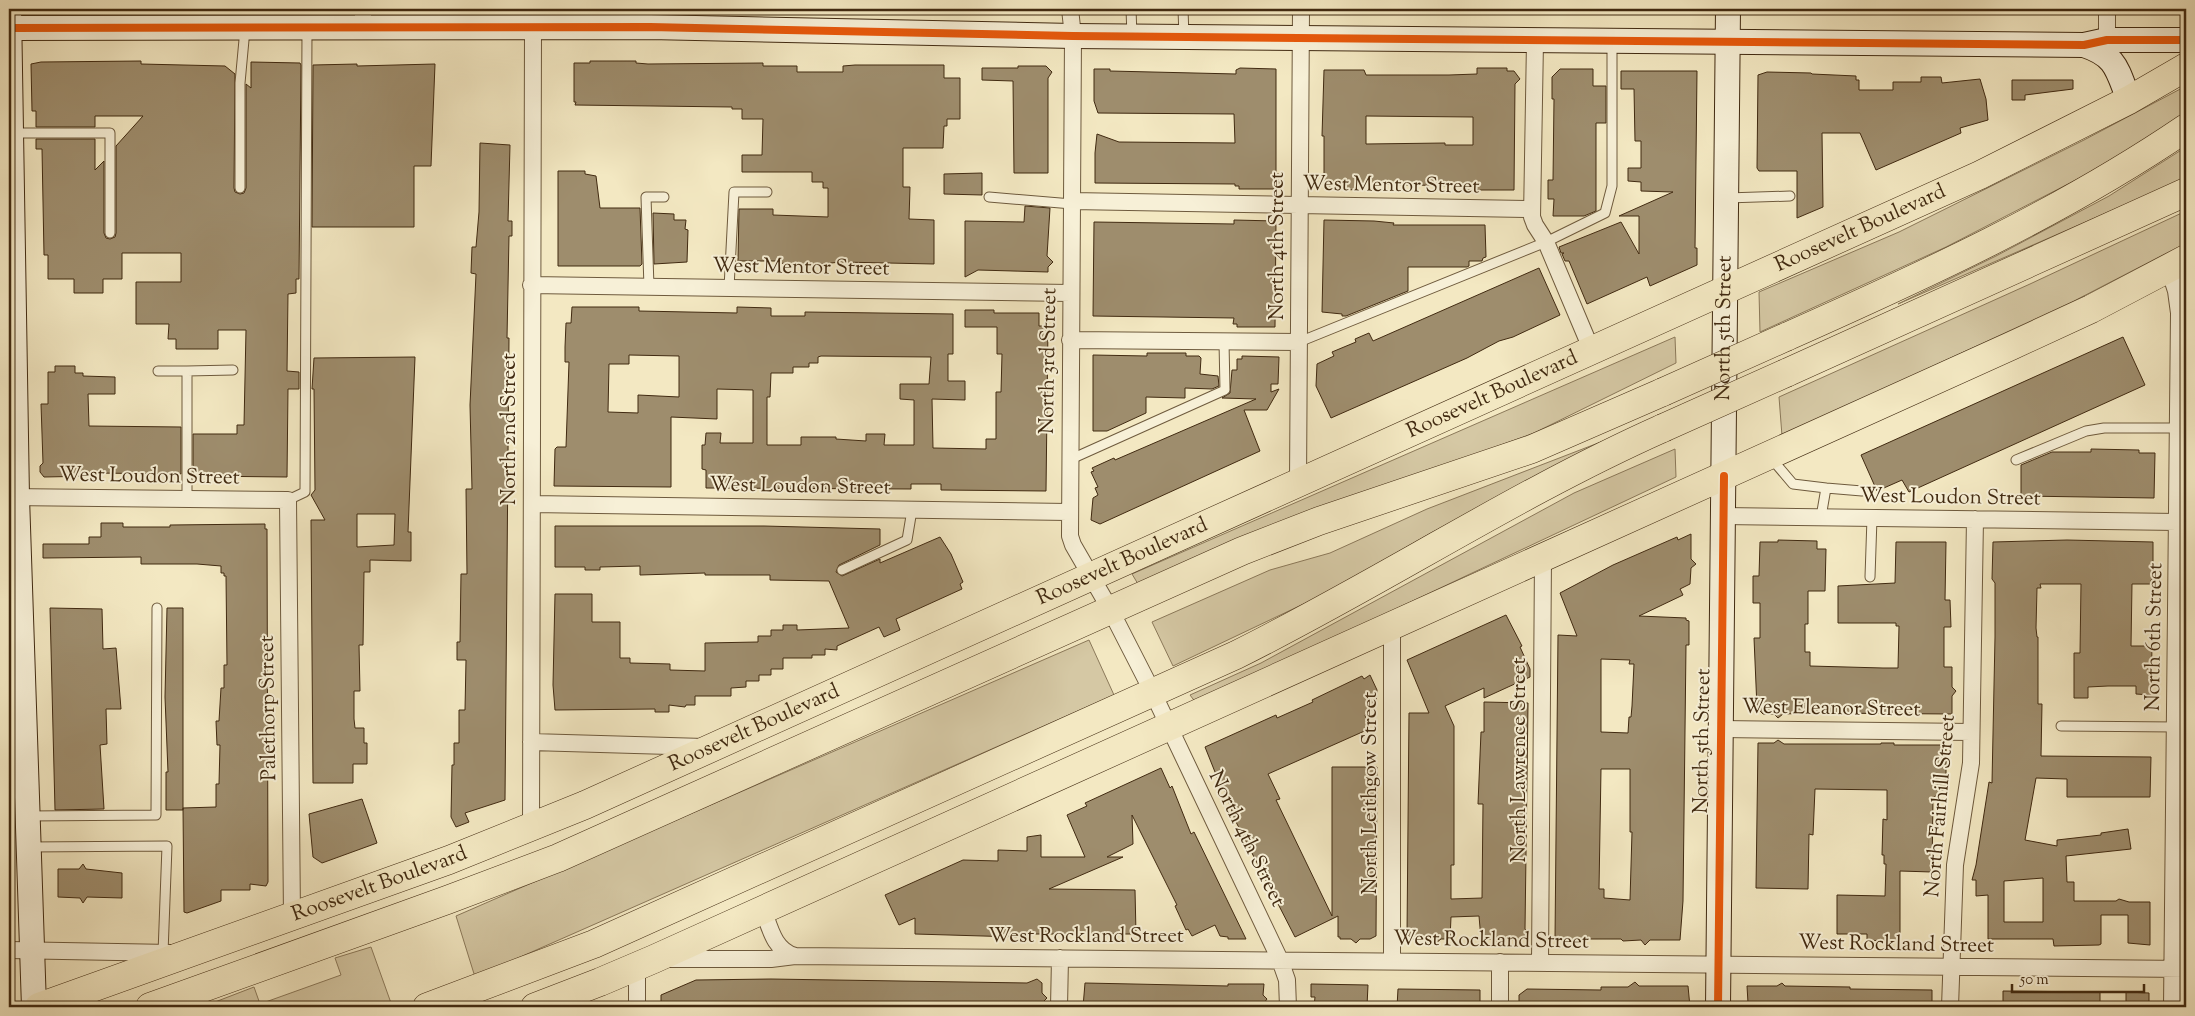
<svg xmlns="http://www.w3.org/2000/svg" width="2195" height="1016" viewBox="0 0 2195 1016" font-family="'Sorts Mill Goudy',serif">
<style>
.green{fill:#d5c8a4;stroke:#8b795a}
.building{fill:#9e8d6d;stroke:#412a11;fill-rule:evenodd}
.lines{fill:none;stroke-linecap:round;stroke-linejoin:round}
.lane-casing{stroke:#6e5a3d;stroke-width:11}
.street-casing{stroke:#6e5a3d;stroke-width:18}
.secondary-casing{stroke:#412a11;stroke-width:26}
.highway-casing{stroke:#412a11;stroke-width:29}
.lane{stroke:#f7f0d7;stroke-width:9}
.street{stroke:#f7f0d7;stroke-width:16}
.secondary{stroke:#f7f0d7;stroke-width:24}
.highway{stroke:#f3e8c2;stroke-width:28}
.highway-bridge-casing{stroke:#412a11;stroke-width:29;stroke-linecap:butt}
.highway-bridge{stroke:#f3e8c2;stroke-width:28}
.cycleway-casing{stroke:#f7f0d7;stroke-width:11}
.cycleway{stroke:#e8590c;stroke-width:8}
.labels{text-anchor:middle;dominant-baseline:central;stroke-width:4;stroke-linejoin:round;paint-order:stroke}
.street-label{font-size:21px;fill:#412a11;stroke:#f7f0d7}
</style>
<rect width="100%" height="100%" fill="#f3e8c2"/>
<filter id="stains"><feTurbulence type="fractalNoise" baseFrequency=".004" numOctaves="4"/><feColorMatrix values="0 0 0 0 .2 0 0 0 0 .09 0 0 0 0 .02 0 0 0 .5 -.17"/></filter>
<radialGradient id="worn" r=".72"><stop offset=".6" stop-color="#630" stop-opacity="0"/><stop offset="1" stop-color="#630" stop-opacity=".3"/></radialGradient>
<path class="green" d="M2186 86V114L2101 167 1946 247 1760 332 1759 292 1899 232 2084 140Z
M2186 147V178L1898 304 1996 256 2109 196Z
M2186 211V243L2074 301 1782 436 1779 397 2030 284Z
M1675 337 1676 363 1534 433 1389 486 1138 584 1132 574Z
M1606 440 1429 534 1333 590 1173 666 1152 622 1270 570 1330 553 1427 509Z
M1675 449 1676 477 1196 703 1190 695 1261 663 1574 493Z
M1089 640 1114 695 475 977 456 916Z
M371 947 391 1003 378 1007H202L254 987 260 1004 341 975 335 958Z"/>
<path class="building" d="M141 61V64L225 66 235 74 234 188 235 192 240 194 244 193 246 188V84L251 88V62L300 63 301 65 299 279H296V293L288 294 287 371 299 372V389H288L287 477 193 476V434H237V425H244L246 330H218V349H176V339H168L169 324H136V282H181V253H122V279H103V293H74V279H48V255H44L42 149H36V139H95V170L104 161V233L106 238 110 239 115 237 116 233V146L143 116H95V127H36V111H32L31 64 41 62Z
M590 61H636V63L648 64 763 63V66H797V72H843V66L855 65H944V78H960V119H947V126H944L943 148H903V187H910L909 219 934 220V264L841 262 810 265 777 263V261H738L739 209H773V215L828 217V188H823V182H812V172H742V155H762L763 119H742V109H732V107L575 105 576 102H574V63H590Z
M357 64V66L435 64 431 166H414V227H312L313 65Z
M1018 66H1046L1052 72 1048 78V173H1014L1013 81 982 80V68H1018Z
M1240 68 1276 69V174H1279V189H1239V186H1235V184L1095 183V153L1097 134 1119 142 1235 143 1234 114 1098 113 1094 101V69H1110V71L1236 74V70Z
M1477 68H1507V71H1514L1520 79 1515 84 1514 190H1462V186L1365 184V187H1362V190L1324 189V136H1322L1324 70H1364L1366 75H1449L1477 74ZM1366 116 1473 117V145H1445V143L1366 144Z
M1560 69H1593V86H1606V123H1596V211L1584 216H1553L1554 199H1548V180H1553L1554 99H1552V77Z
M1621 71H1697L1695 248H1697V265L1650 286 1647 277 1587 304 1569 261H1565L1562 254 1564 253H1561L1559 247 1621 222 1639 254V216H1619L1673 192 1641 191V182L1628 181V168H1641V141H1635L1634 89H1621Z
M1767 72 1811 73 1812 74 1856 76V80H1859V90H1893V82H1921V77H1941L1942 83 1980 79 1986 99 1988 120 1960 128 1961 133 1876 170 1860 133H1822L1823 207 1797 218V171H1759L1757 168 1758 75Z
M2012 80H2073V89L2025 95V100H2012Z
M480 143 510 145 508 221H512V236H509L507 338H509L505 800 465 813 469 822 456 827 451 817 452 765H454V743H459V710H465L466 660H457V642H460L461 574H467L466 489H472L470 405 476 274 471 273 472 247H476L479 212Z
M558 171H585V174L596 176 600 208H640L642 264 640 266H558Z
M982 173V195L944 194V174Z
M1025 206 1050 208 1047 256 1053 262 1048 267V272L978 270 965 277V221L1024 222Z
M653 213 674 214V220H686L685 229 688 230 687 262 654 264Z
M1234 220 1276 221 1275 327H1237V324H1233L1234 318 1093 316 1094 222 1234 224Z
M1324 220 1374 221 1394 223 1393 225H1485L1486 257 1483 258 1482 261H1469V266L1467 267H1408V291L1346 316H1342V314L1322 312Z
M1539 268 1560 315 1513 337 1499 341 1467 358 1331 418 1316 386 1317 364 1334 356 1332 352 1356 342 1355 339 1369 333 1373 341Z
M572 307H639V311L737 313V307L771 308V316H805V312L953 314V354H948V381H965V400L932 399 933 448 986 449V439H996V392H1001L1002 354H997V327H965V310H994V313H1039V326H1048L1046 491 941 490V484H911V489L706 488V470L702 469V445H705L706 433H721L720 443H753V390L717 389V419L671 417V487L554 486 555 449 557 447H566L569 362H565V347L566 323H571ZM629 355 679 356V397L638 395V413L608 412 609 364H629ZM821 356 931 357 929 384H900V399L914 400V445H884L885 434H866V441L836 439V437H801V445H767V397H770L771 373H793V367H809V363H818V357Z
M2123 337 2145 385 1909 492 1902 480 1877 491 1861 455Z
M1147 353H1186V356H1199L1201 358 1200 374 1218 376 1219 386 1212 389 1185 388V398L1146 397V413L1107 431H1093V355L1147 356Z
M1242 356 1279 357 1278 384H1271V392L1279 389 1267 410H1244L1260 451 1100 524 1091 520 1093 498 1098 495 1095 488 1098 487 1091 472 1094 471 1092 468 1114 458 1115 460 1256 399 1222 398 1230 393 1232 370H1237V359H1242Z
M415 357 408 532H411V561L370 560V572H364L363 645H359L360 691H354V719L355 728H364V743H367V764H353V783H313L311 520H325L311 495 315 490 314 389H312L314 358ZM357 514H395L394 545 357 547Z
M55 366H75V373H83V376L115 377V394H88L89 426 181 427V474L95 473V476L44 477 40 472V466L43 463 41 404H48V372H55Z
M2091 449 2139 450V453H2155L2154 498 2021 496V465L2052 452H2091Z
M101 523H123V527H170V525L265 524V529H267L268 882 266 886 250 884V890H221V901L187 913 184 912 183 808 216 807V784H219L220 745H217L216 721H219L221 688H224V665H227L226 576H224V573H221V566L197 564H141V557L43 558V544H89V537H101Z
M555 526H764L880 529V545L839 565 836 572 842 576 880 559V563L940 537 951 554 963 582 960 584 962 589 896 619 900 630 884 637 879 627 837 646V650L825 649V655H812V658H783V669H771V675H759V681H746V687L731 688V696H695V705H686L685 707 669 705V712H655V709L555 710 553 685 555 594H592V622H620V658H630V663L670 664V670L705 671V643L758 642V636H771V630H783V625H797V630L849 628 829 581 770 580V575H705V573L640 575V566L600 567V570H585V567H555Z
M1691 534V559L1696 564 1691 568 1690 584 1680 589 1683 595 1639 616 1686 618V620L1689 621V645H1686L1683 901 1680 940H1650L1645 945 1641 940 1623 941 1621 939H1582L1577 944 1572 939H1555L1558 635 1577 636 1560 593 1613 565 1677 537 1678 540ZM1601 659 1630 660 1629 664H1634L1632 706 1631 717H1629L1628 733 1601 732ZM1601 769H1630V832H1632L1630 900 1604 898V889H1599Z
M1778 540 1817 541V549H1826L1825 591H1808V624H1805V652H1810V666L1883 668H1898L1899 626H1896V623H1838V586L1895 583 1896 542H1946L1945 600H1950L1951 627H1944V667H1952V687L1956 691 1952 696V714L1815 713 1783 714 1778 718 1774 714H1763L1757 708 1754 638H1760V603H1753V576H1759L1760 542H1778Z
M2067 540 2153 542V580H2151V584H2132L2131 646H2152L2151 695 2136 694V686H2108L2088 687V698H2074V653H2080L2081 584H2040L2041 588H2037L2036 628 2037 637H2038V704H2042L2041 756 2151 757 2150 797H2067V779L2036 778 2025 840 2057 846V840L2101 835V833L2128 829 2131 849 2066 856 2067 882H2074V901H2116L2119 899 2129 902H2150V945L2128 943V915H2101V944L2099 945 2054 946 2053 939H1988V895L1976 896V880H1972L1976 865 1989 782 1992 783 1995 637V583L1992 579 1993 542ZM2043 878V922H2004V881Z
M50 608 102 609 103 649 116 648 121 709H106L107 744 100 745 104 809 55 810Z
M167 608H183V810H166V772H168L165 697Z
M1506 615 1522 646 1520 647 1530 669V677L1484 698V688L1445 706 1454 726V865H1451V899L1482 898 1483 804H1478L1481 732H1484V702L1528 703 1525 929 1528 933 1521 940 1501 939 1496 944 1491 939H1481L1479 916 1451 917 1450 939H1441L1436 943 1432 939H1412L1407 934 1409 713H1429L1407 660Z
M1370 675 1377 690 1376 704 1369 713 1365 715 1369 729 1268 774 1280 799 1276 800 1332 916V767H1377L1376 936 1370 939H1360L1356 943 1351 939H1340V937H1338V916L1295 937 1235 820 1225 791 1219 782 1205 747 1276 715 1277 718 1313 702 1312 700 1362 676 1364 679Z
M1778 740 1784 744H1881V743H1894V745H1946V788L1933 798 1932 872 1900 871V942L1867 940V934H1837V895L1885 896 1886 864H1884V855H1882L1883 819 1887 820V790L1815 789 1813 835 1809 834 1808 889 1756 888 1758 743H1774Z
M1161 768 1170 788 1172 786 1191 834 1194 832 1246 939H1228V937L1220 936 1215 925 1192 936 1188 929 1186 930 1175 906 1177 905 1132 815 1133 844 1107 857H1123L1049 889 1135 890 1136 934H1017V937L915 934V918L899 925 885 895 963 860 998 861V850L1027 851V837L1041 835V857H1085L1067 815 1087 806 1085 803Z
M362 799 377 843 322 863 313 857 309 814Z
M83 864 86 869 122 873V898L87 897 83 903 80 898 58 897V869H79Z
M771 979 1027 983 1037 979 1042 983V993L1047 998 1042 1003V1007H661V995L696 980Z
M1635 982 1639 986H1688L1690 1007H1519V995L1527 989 1601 990V987H1628Z
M1085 983 1228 986V984H1264L1263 995 1267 999 1261 1007H1083Z
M1782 983 1785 986 1850 987V989L1932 990V1007H1752V1003H1748L1747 986H1777Z
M1311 984 1368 985 1367 1006 1314 1007 1315 997H1311Z
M1398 989 1480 990V1007H1397Z
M2003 991 2100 992V1007H2003Z
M2126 992 2149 993V1007H2126Z"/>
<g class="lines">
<g class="lane-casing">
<path id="lane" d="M1131 9 1132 36
M1183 9 1184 37
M11 133H110V233
M240 188V83L245 29
M989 197 1072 204
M1727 198 1790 196
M649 287 646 197H664
M729 288 734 192H767
M1299 342 1546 242 1605 213 1612 186V41
M158 371H187V499
M187 371 233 370
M1771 458 1793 484 1826 488
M1069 460 1225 390 1224 342
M2016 460 2086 431 2104 428H2178
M288 500 305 492 307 29
M1821 517 1826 488 1862 491
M842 570 907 540 912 510
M1870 577 1872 518
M2061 726 2175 727
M28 816 156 815 157 608
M29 847 167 846 163 953
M2173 896H2186"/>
</g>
<g class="street-casing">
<path id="street" d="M1070 9 1073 36 1070 536 1073 545 1110 609 1153 693 1280 960 1287 980 1288 1007
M363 29V9
M1535 41 1532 217 1535 225 1546 242 1592 351
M2107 49V9
M1072 201 1531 209
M2169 269 2176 291 2179 313 2172 1007
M531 285 1071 293
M1070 340 1299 342
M1298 483 1301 9
M9 497 288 500 292 917
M532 504 1068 512
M1723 516 2177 522
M1721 729 1971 732
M531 742 704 747
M531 828 533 29
M763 909C770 928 774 950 795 956
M9 950 171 953
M666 959H771L795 956 2186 969
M1392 961V625
M1540 963 1543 557
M637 1007V966
M1059 1007 1060 958
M1500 1007V962
M1950 1007 1955 865 1971 763 1975 519"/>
</g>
<g class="secondary-casing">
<g id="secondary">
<path d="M9 9 17 497 34 1007"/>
<path d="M9 28 650 27 1073 36 2084 45 2107 40H2186"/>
<path d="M2084 45C2117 56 2117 70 2129 100"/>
<path id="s1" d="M1718 1007 1728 9"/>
</g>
</g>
<g class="highway-casing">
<g id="highway">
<path d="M1786 337C1923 276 2061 213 2186 128"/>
<path d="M1786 373 2186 192"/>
<path id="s2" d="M39 1007 449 860 585 805 1980 175 2129 100 2186 67"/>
<path d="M150 1007 447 900 558 858 1242 551 1319 521 1532 449 1663 392"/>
<path d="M427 1007 594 944 1236 655C1381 583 1515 494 1663 428"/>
<path d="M535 1007 600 982 654 959 2011 346 2091 309 2186 259"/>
</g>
</g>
<use href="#lane" class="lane"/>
<use href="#street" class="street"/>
<use href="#secondary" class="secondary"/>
<use href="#highway" class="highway"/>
<g class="highway-bridge-casing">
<path id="highway-bridge" d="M1663 392 1786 337
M1663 428 1786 373"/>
</g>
<use href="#highway-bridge" class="highway-bridge"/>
<g class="cycleway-casing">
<path id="cycleway" d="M9 28 650 27 1073 36 2084 45 2107 40H2186
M1718 1007 1724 476"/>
</g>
<use href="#cycleway" class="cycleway"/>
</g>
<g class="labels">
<g class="street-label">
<text transform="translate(1391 186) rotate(1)">West Mentor Street</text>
<text stroke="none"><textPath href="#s2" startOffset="1982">Roosevelt Boulevard</textPath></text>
<text transform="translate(1278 246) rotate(-90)">North 4th Street</text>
<text transform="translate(801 268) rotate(1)">West Mentor Street</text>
<text stroke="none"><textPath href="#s1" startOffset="679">North 5th Street</textPath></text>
<text transform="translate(1049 361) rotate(-89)">North 3rd Street</text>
<text stroke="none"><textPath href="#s2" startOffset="1578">Roosevelt Boulevard</textPath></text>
<text transform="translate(510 429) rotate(-90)">North 2nd Street</text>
<text transform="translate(149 477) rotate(1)">West Loudon Street</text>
<text transform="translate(800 487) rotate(1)">West Loudon Street</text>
<text transform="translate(1950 498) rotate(1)">West Loudon Street</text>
<text stroke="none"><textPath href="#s2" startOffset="1172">Roosevelt Boulevard</textPath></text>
<text transform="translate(2155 637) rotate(-89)">North 6th Street</text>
<text transform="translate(269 708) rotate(-91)">Palethorp Street</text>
<text transform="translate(1831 709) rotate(1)">West Eleanor Street</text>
<text stroke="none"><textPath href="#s2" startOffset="768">Roosevelt Boulevard</textPath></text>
<text transform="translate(1703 741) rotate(-89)">North 5th Street</text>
<text transform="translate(1520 760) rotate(-90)">North Lawrence Street</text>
<text transform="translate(1371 793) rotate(-90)">North Leithgow Street</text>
<text transform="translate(1941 806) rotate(-85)">North Fairhill Street</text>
<text transform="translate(1246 839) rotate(64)">North 4th Street</text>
<text stroke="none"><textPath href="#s2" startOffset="362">Roosevelt Boulevard</textPath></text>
<text x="1086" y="937">West Rockland Street</text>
<text transform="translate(1491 941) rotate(1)">West Rockland Street</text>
<text transform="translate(1896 945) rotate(1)">West Rockland Street</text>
</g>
</g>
<rect width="2195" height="1016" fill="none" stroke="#f3e8c2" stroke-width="30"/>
<rect x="10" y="10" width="2175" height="996" fill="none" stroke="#412a11" stroke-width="2.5"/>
<rect x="15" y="15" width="2165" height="986" fill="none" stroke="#412a11"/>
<path d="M2012 984v8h132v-8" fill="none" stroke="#412a11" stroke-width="2.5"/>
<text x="2020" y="984" font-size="15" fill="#412a11" stroke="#f7f0d7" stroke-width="4" paint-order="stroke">50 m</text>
<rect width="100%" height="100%" filter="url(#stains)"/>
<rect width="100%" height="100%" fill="url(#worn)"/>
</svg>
